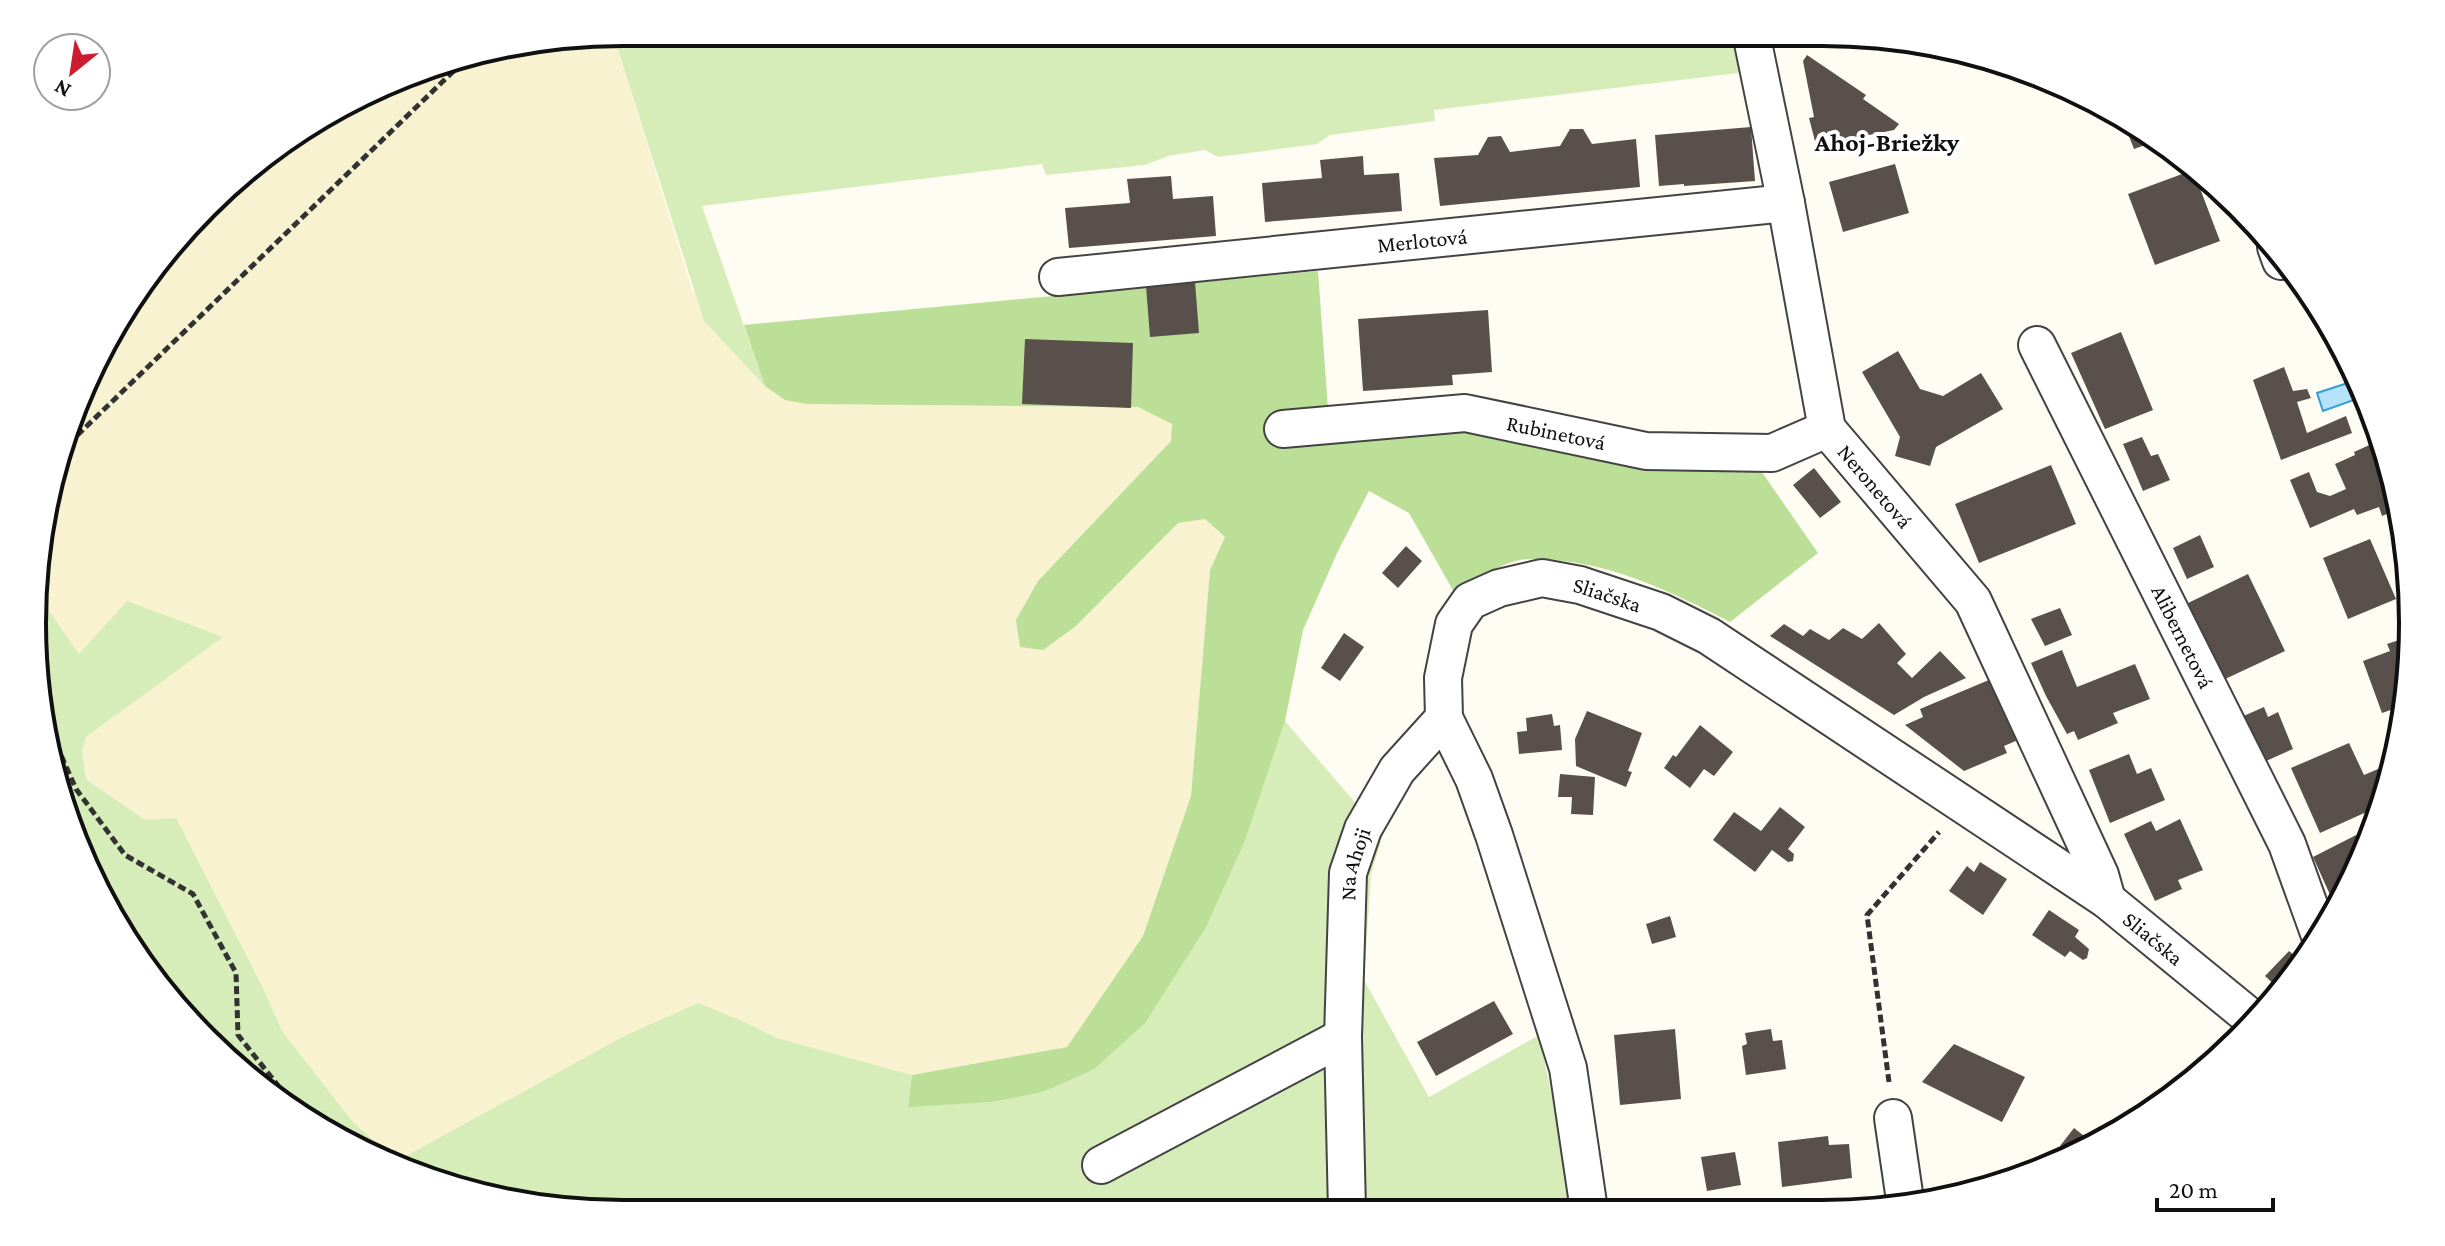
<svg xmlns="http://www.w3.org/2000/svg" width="2445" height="1246" viewBox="0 0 2445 1246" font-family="'Crimson Pro',serif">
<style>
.farmland{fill:#f8f2d1}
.green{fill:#d7edb9}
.forest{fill:#bbdf97}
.water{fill:#b4e3fa;stroke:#369ed7;stroke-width:2}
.building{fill:#5a504b}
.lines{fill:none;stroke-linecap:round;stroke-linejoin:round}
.minor-casing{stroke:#434343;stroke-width:40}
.path{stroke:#323232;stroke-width:5;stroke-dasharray:8 4;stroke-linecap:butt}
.minor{stroke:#fff;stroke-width:36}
.labels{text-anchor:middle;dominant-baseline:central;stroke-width:8;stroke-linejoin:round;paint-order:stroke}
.street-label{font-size:22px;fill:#101010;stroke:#fff}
.quarter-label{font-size:26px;font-weight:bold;fill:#101010;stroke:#fff}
.rim{fill:none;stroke:#101010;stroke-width:4}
</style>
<rect width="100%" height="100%" fill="#fffcf3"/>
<path class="farmland" d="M613 34 692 290 807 404 1139 407 1172 424 1171 441 1038 581 1076 626 1178 523 1205 519 1225 537 1210 570 1191 796 1143 936 1067 1047 912 1075 777 1038 747 1023 624 1036 397 1161 353 1122 282 1031 264 990 176 819 145 820 86 779 82 751 86 737 222 637 79 655 40 598 43 507 77 396 131 295 263 154 433 64Z"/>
<path class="green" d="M623 32 1738 33 1746 72 1434 110 1435 121 1330 135 1317 144 1218 157 1205 150 1168 156 1145 165 1046 175 1042 164 702 206 765 386 704 321 613 34Z
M40 598 79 654 127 601 223 637 86 737 82 751 86 779 145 820 176 818 264 990 282 1031 353 1122 397 1161 624 1036 698 1003 747 1023 777 1038 912 1075 908 1106 993 1102 1043 1092 1093 1070 1246 838 1285 721 1383 835 1371 874 1364 980 1429 1097 1539 1035 1572 1191 1574 1210 585 1213 470 1194 362 1153 205 1041 93 884 37 700Z"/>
<path class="forest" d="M1318 271 1330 437 1466 429 1759 468 1818 553 1730 622C1674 593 1615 564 1551 560 1541 560 1529 558 1520 560 1496 565 1475 580 1454 592L1409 513 1369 491 1338 551 1303 630 1285 721 1246 838 1206 927 1145 1023 1093 1070 1043 1092 993 1102 908 1107 912 1075 1067 1047 1143 936 1191 796 1210 570 1225 537 1205 519 1178 523 1076 626 1043 650 1020 647 1016 620 1038 581 1171 441 1172 424 1138 407 807 404 785 400 765 386 744 325Z"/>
<path class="water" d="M2357 380 2365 396 2323 411 2317 393Z"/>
<path class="building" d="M1807 55 1866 95 1863 99 1899 124 1894 130 1834 142 1831 146 1817 149 1809 118 1814 117 1803 61Z
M2121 116 2148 133 2159 140 2134 149Z
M1751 127 1755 181 1684 186V184L1659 186 1655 135Z
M1570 129H1583L1592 144 1636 139 1640 187 1440 206 1434 158 1478 155 1488 137 1501 136 1510 152 1560 146Z
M1363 156 1364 175 1399 173 1402 211 1265 222 1262 183 1322 178 1320 160Z
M1895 164 1909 213 1843 232 1829 182Z
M2193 170 2220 241 2155 265 2128 194Z
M1171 176 1173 199 1213 196 1216 236 1069 248 1065 208 1130 203 1127 179Z
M1195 282 1199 333 1150 337 1146 286Z
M1488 310 1492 372 1452 375 1453 385 1363 391 1358 319Z
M2121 332 2153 410 2105 429 2071 353Z
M1025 339 1133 343 1131 408 1022 404Z
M1898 351 1920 389 1943 396 1981 373 2003 409 1936 447 1930 466 1895 456 1900 437 1862 372Z
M2284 367 2293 391 2307 389 2310 396 2311 398 2297 402 2307 433 2346 416 2352 433 2281 460 2253 380Z
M2142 437 2151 456 2158 454 2170 480 2143 491 2123 444Z
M2376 442 2378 445 2384 443 2399 509 2382 516 2379 507 2357 515 2354 509 2310 528 2290 480 2309 472 2317 492 2330 496 2346 489 2335 464 2355 455 2354 452Z
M2051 465 2076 524 1979 563 1955 504Z
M1814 468 1841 502 1820 518 1793 485Z
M2200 535 2214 567 2187 579 2173 548Z
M2370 539 2396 599 2348 619 2323 558Z
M1406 546 1422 561 1398 588 1382 573Z
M2248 574 2285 651 2223 680 2186 604Z
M2060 608 2072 635 2045 646 2031 619Z
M1879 623 1906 654 1897 663 1912 678 1940 651 1966 678 1924 697 1894 715 1770 636 1784 624 1803 636 1810 629 1829 640 1843 628 1862 639Z
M1344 633 1364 647 1340 681 1321 668Z
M2411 636 2412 661 2405 705 2382 713 2363 661 2390 651 2387 644Z
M2062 650 2077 687 2135 664 2150 699 2113 713 2118 723 2078 740 2074 731 2067 734 2046 696 2031 663Z
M1996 677 2025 737 2004 746 2007 753 1964 771 1905 725 1923 717 1920 709Z
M2264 707 2268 717 2278 712 2293 749 2257 765 2230 722Z
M1587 711 1642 733 1628 771 1632 772 1626 787 1576 766 1575 739Z
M1552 714 1554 726 1560 725 1562 750 1519 754 1517 732 1527 731 1526 718Z
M1700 725 1733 752 1714 776 1704 769 1690 788 1664 768 1673 755 1676 757Z
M2349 743 2364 775 2385 766 2391 780 2382 805 2320 833 2291 768Z
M2129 754 2137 774 2151 768 2165 800 2110 823 2089 770Z
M1560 774 1595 777 1593 815 1571 814 1572 797H1558Z
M1780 807 1805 827 1788 849 1794 854 1793 861 1788 862 1772 850 1755 872 1713 840 1734 812 1761 831Z
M2180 819 2203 870 2178 880 2182 889 2155 901 2124 834 2151 821 2156 831Z
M2368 829 2370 835 2352 884 2336 908 2313 857Z
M1980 862 2007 879 1983 915 1949 891 1967 866 1974 872Z
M2049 910 2079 930 2075 937 2089 949 2087 958 2083 960 2070 951 2065 957 2032 935Z
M1670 916 1676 937 1652 944 1646 924Z
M2289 951 2301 961 2281 991 2265 976Z
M1494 1001 1513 1034 1436 1076 1417 1042Z
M1675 1029 1681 1099 1620 1105 1614 1035Z
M1771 1029 1773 1041 1782 1040 1786 1069 1746 1075 1742 1046 1747 1044 1745 1033Z
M1954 1044 2025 1077 2002 1122 1922 1082Z
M2074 1128 2093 1143 2072 1156 2060 1146Z
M1828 1136 1829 1145 1849 1144 1852 1178 1782 1187 1778 1142Z
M1735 1152 1741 1185 1707 1191 1701 1157Z"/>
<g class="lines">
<g class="minor-casing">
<g id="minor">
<path id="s1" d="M1751 33 1786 203 1827 429 1973 601 2100 875 2107 900"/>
<path d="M2276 247 2281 261 2285 259"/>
<path id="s2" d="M1058 277 1786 203"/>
<path id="s3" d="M2037 345 2287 844 2319 933"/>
<path id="s4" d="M1283 429 1465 413 1646 451 1772 453 1827 429"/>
<path d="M1893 1118 1906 1207"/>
<path d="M1101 1165 1343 1037"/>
<path id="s5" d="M1589 1210 1568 1068 1494 835 1474 779 1444 718 1443 678 1454 624 1470 601 1499 588 1542 578 1580 585 1661 612 1709 636 2107 900 2256 1022"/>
<path id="s6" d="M1347 1211 1343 1037 1348 873 1363 829 1397 770 1444 718"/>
</g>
</g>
<path class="path" d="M60 452 467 58
M37 701 76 789 125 855 193 894 236 973 238 1035 291 1102
M1889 1082 1867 915 1939 832"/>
<use href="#minor" class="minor"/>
</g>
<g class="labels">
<g class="street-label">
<text stroke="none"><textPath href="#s2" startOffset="366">Merlotová</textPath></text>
<text stroke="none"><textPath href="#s4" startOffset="276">Rubinetová</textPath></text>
<text stroke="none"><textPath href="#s1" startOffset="478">Neronetová</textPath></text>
<text stroke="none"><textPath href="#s5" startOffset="782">Sliačska</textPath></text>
<text stroke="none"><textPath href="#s3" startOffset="326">Alibernetová</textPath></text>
<text stroke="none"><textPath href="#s6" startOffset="348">Na Ahoji</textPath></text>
<text stroke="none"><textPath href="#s5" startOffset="1430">Sliačska</textPath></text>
</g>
<g class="quarter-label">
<text x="1887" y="142">Ahoj-Briežky</text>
</g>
</g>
<path d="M0 0H2445V1246H0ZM623 46H1822A577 577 0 0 1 2399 623V623A577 577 0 0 1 1822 1200H623A577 577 0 0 1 46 623V623A577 577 0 0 1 623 46Z" fill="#fff" fill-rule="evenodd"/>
<path class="rim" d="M623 46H1822A577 577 0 0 1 2399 623V623A577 577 0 0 1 1822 1200H623A577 577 0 0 1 46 623V623A577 577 0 0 1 623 46Z"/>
<g transform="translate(72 72) rotate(210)"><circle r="38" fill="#ffffff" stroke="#9f9f9f" stroke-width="2"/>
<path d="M0-6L14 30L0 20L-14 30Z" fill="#cb1d2e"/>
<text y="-12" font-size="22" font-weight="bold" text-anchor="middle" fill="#101010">N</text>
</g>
<path d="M2157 1198v12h116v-12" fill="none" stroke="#101010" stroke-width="4"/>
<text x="2169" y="1198" font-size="24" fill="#101010" stroke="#ffffff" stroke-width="6" paint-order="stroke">20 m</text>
</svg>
